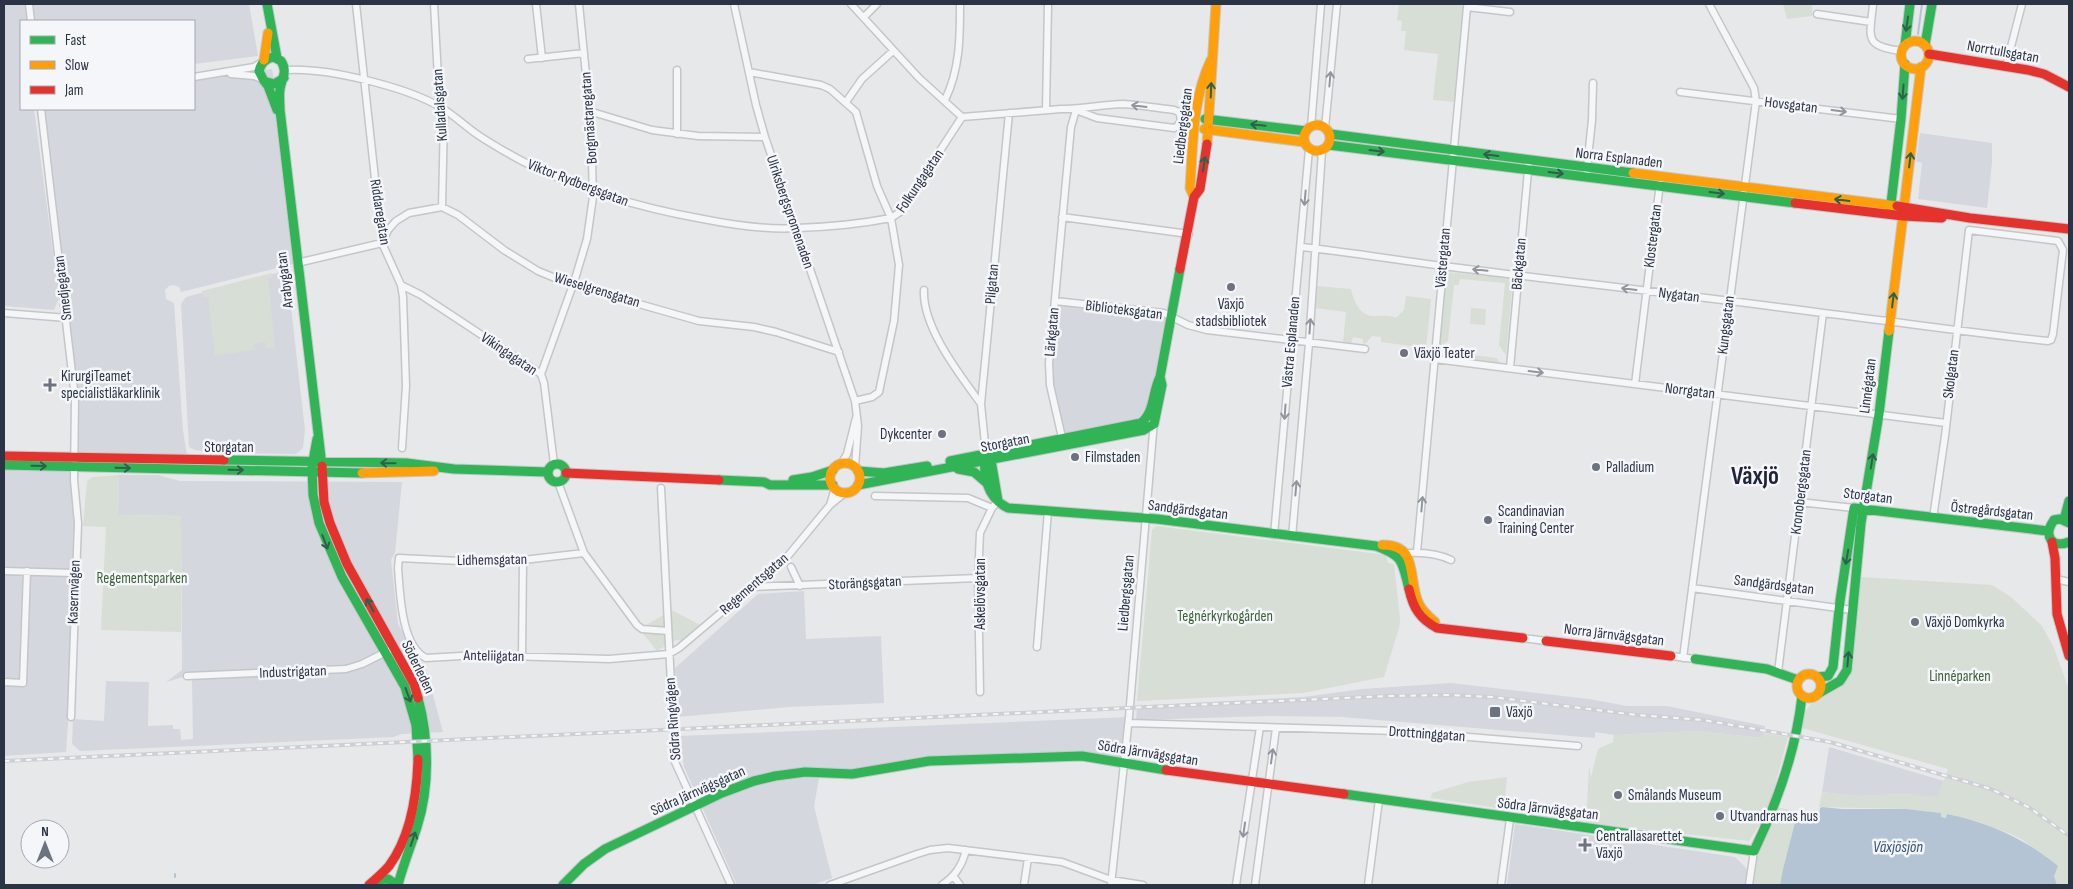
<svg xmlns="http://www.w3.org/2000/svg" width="2073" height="889" viewBox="0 0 2073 889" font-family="'Sofia Sans Condensed',sans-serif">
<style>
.built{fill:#d4d7dd}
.green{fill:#d6ded6}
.water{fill:#b4c4d5}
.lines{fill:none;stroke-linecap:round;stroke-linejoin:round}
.stream{stroke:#b4c4d5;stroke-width:2}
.street-casing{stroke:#c4c6c8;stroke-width:9}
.fast-casing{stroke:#c4c6c8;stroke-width:11}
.slow-casing{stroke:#c4c6c8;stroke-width:11}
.jam-casing{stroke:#c4c6c8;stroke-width:11}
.street{stroke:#f5f6f7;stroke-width:6}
.fast{stroke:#30b455;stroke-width:9}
.slow{stroke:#ff9f0a;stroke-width:9}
.jam{stroke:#e5322d;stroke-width:9}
.rail-casing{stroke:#cecfd2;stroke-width:4}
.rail{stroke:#f4f6f9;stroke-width:2;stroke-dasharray:5.5;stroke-linecap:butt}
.oneway{stroke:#2d614b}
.oneway2{stroke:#90959e}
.poi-dot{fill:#6c737f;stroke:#f4f6f9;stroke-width:2}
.labels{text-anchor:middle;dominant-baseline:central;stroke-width:5;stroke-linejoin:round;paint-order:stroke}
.street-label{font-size:15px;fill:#2b3445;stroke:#f4f6f9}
.poi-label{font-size:15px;fill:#2b3445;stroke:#f4f6f9;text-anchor:start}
.park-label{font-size:15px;fill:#3f6138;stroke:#f4f6f9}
.water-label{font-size:16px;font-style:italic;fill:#34527a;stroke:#f4f6f9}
.town-label{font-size:25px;font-weight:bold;fill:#1d2536;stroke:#f4f6f9}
</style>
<rect width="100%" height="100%" fill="#e6e8ea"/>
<path class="built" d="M4 4H249L258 56 194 64V21H21V109H34L59 298 54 310 4 306Z
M272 69 281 119 297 263 181 292 179 287 173 285 169 286 165 290 166 299 174 303 183 431 188 461 74 458 75 422 41 109H194V77Z
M1920 133 1992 143V163L1987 208 1918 199 1922 163 1916 161Z
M284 271 287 272 305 430 303 448 296 454 218 453 195 450 189 447 181 304 186 297Z
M1055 301 1171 316 1148 418 1062 440 1050 385Z
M4 466 74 467 76 498 71 684 66 752 4 756Z
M119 475H158L180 481 402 482 395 553 391 560 398 624 417 657 425 666 443 732 401 734 394 737 80 751 72 744 73 719 104 721 106 681 149 682 148 726 173 725V729H180L181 740 193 739 192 679 187 676 166 682 182 670 181 516 118 515Z
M804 591 806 639 881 636 884 703 789 707 677 717 675 668 758 594Z
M1451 683 1589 699 1627 706H1667L1765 726 1764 733 1762 738 1698 731 1614 735 1595 732V738L1342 717 1270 716 1136 720 1137 706 1304 697 1362 689Z
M1129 717 1124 764 1082 756 929 761 881 770 820 773 814 806 832 878 813 885H737L684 767 679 736Z
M1829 747 1944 781 1938 798 1908 794 1856 796 1822 792Z
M1515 824 1735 857 1747 869 1745 885H1507Z"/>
<path class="green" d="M1399 4H1452L1464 6 1454 102 1433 100 1438 54 1404 50 1406 31H1401L1402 21 1397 20Z
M1783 4H1812V16L1787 19Z
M1445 272 1513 278 1506 355 1499 345 1505 283 1460 279 1459 285H1454L1448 341 1438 347Z
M272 273 273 277 268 278 275 348 266 349 265 342 254 344V350L215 356 208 297H203L202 291Z
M1317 286 1351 289C1354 302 1360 317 1376 316 1384 316 1388 315 1396 318L1404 310 1406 296 1431 299 1426 348 1381 342V337L1372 336 1365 344 1363 343V339L1353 337 1351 343 1343 342 1346 312 1315 308Z
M1471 308 1486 309 1485 325 1470 324Z
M1448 352 1497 358 1500 363 1441 355Z
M119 475 118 515 181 516V632L101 630 106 527 83 526 87 481 93 477Z
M1156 526 1386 555 1388 563 1394 564 1400 619 1399 628 1384 677 1303 693 1137 701 1152 530Z
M1861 577 1992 585 2011 597 2042 626 2054 648 2069 690V885H2057L2054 876 2056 869 2023 840 2011 834 1979 822 1948 814 1947 818 1940 817 1941 813 1906 809 1819 807 1822 792 1856 796 1908 794 1938 797 1948 769 1802 728 1805 712 1810 705 1838 687 1848 676 1851 664Z
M668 608 700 625 683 641 676 640 657 651 642 632 644 626 662 616Z
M1698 731 1762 738 1764 733 1788 737 1768 811 1749 841 1586 823 1589 767 1591 777 1598 749 1613 742 1614 735Z
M1507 777 1504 809 1431 798 1432 793 1468 782Z
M1776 807 1799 812 1783 869 1780 885H1745C1749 857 1763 833 1776 807Z"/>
<path class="water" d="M1822 807 1842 809H1906L1941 813V817L1946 818 1947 814C1991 823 2023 838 2058 866L2054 876 2057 885H1780L1783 869 1797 815 1799 813 1819 815 1820 808Z"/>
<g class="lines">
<path class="stream" d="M1918 34 1922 4
M175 874V877"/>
<g class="street-casing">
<path id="street" d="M29 4 31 21
M356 4 382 243 401 285 403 297 406 386 402 448
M434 4 439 96 444 118 442 207
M536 4 542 58
M734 4 756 105 765 137 855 401 858 426 855 467
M851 4 919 78 962 117
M1873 4C1870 38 1863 46 1902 51
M1817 14 1871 22
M864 17 877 4
M528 59 584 53
M2006 66 2022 4
M286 70C326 67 407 87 442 108 455 116 466 127 478 135 493 145 509 154 524 162 581 191 641 208 703 219 733 225 766 230 797 228 828 227 860 224 891 218L877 186 856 112 830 89 821 85 749 72
M677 70V134
M231 74 254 76 262 79
M194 77 254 67 262 62
M1680 92 1901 119
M945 100C960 69 960 38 960 4
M846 102 862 79 893 51
M41 109 75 398 74 480 78 523 71 717
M1046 110 1048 4
M589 111 652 130 698 136 765 137
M1311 127 1321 4
M1325 128 1337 4
M1586 177 1592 120 1593 83
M1062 217 1189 234
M1301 247C1349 252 1396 260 1443 266 1570 282 1696 296 1823 313 1898 322 1973 333 2048 341L2051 340 2053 334 2063 250 2058 241 1969 230 1945 436 1933 518
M297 263 382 243 388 230 396 221 409 213 442 207 458 215 504 250 538 271 572 285 699 321 754 327 776 332 839 352
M401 285 421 295 541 374 544 383 554 464
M924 290C922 327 960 375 981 404
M1055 301 1164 313 1188 325 1207 330 1365 349
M4 313 67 318
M1435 359 1946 423
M1510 368 1529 160
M541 374 575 279 587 239 593 197 591 125 579 4
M1635 384 1660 183
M855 401 872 397 879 392 894 321 899 265 891 218 900 212 962 117 1061 109C1082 110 1102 104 1123 104 1140 105 1157 108 1174 110L1179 112C1182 119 1181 125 1174 128L1097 118 1076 110
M1063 442 1050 385 1049 363 1071 127 1076 110
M986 454 981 404 1009 113
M841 464 847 454 856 418
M558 482 584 553 637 625 642 629 668 631
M661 488 675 762 731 885
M875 496 968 498 992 508
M1799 502 1854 508
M830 505 835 488
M1274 535 1309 149
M1292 537 1309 343 1322 151
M1417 552 1467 7 1510 12
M584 553 523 560 460 561 399 558 398 568C400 592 401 646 426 658L478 655 609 659 669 654 679 648 787 557 830 505 846 492
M1405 553C1421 552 1437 553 1451 560
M791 567 800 586
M4 571 74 573
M2056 579 2069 582
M751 587 978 578
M1692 588 1852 610
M1523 638 1546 641
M1037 647 1048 511
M522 656 523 560
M1671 656 1695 659
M1683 658 1756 101 1754 88 1709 4
M1778 672 1823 313
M187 676 346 669 362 664 394 648
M4 682 23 683 27 571
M980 692 978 578 980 533 992 508 998 501
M1129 723 1397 731 1578 746
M954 877 960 885
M830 885 917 854 930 850 948 848 1062 862 1111 880 1143 885
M942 885C955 876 962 866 966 850
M1024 885 1028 858
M1111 885 1129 717 1154 421
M1236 885 1260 727
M1255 885 1276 728
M1368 885 1379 800
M1501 885 1510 819
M1749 885 1754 851"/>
</g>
<g class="fast-casing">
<path id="fast" d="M267 4 277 58
M1905 45 1910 4
M1925 45 1932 4
M284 78 274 84 264 81 259 71C261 63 266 58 274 57L281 61C288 72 282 77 280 89 279 96 280 103 280 110L322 466
M264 81 268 86 277 110
M1205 119 1306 131
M1330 134 1633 173
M1329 145 1795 203
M1890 212 1901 119 1905 64
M317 439 312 467 313 495 319 523 342 577 405 687 416 725 418 759
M986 454C982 475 987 498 1008 508L1157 519 1376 546C1404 556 1402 562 1409 589
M987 455 991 460 998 501
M224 460 406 463 454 469 547 472
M950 461 1141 423C1155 412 1152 392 1160 377
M548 473a9 9 0 1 1 18 0a9 9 0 1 1-18 0Z
M4 465 362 473
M958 469 974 472 988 484
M858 471 884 473 927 466
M719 480 764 482 770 485H833
M793 480 812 477 833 470
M858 485 1144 430 1154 424 1162 385 1160 377 1180 269
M2064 520 2069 501
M2069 523 2060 519 2054 520C2043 535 2051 549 2069 542
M1695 659 1767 669 1798 680
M1818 677 1828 676 1833 667 1840 601 1854 508 2048 531
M1819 693 1840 681 1847 670 1861 523 1879 414 1889 331
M1344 794 1754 851C1778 801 1796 751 1802 696
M376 880 388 879 397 885
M398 885C403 865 411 846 417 827 430 787 429 738 418 698
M563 885 584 864 605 849 722 793 754 781 775 776 805 772 852 774 929 761 1082 756 1166 770"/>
</g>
<g class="slow-casing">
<path id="slow" d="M1901 55a14 14 0 1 1 28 0a14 14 0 1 1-28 0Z
M264 60 268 33
M1304 138a13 13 0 1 1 26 0a13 13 0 1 1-26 0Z
M1204 129 1304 142
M1207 144 1216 4
M1633 173 1897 206
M1194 197 1190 188C1193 146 1192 99 1211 60
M1889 331 1921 67
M830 478a15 15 0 1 1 30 0a15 15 0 1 1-30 0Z
M362 473 434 471
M1382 545C1420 544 1407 580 1419 604 1423 612 1429 617 1435 622
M1797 686a12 12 0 1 1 24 0a12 12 0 1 1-24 0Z"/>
</g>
<g class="jam-casing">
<path id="jam" d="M1929 54 2028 70 2044 74 2069 87
M1795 203 1903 216 1942 218
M1897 206 1970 218 2069 229
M1180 269 1194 197 1200 189 1207 144
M4 456 224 460
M322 466 324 502 330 523 347 564 414 684 418 698
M566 473 719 480
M2052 542 2055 558 2057 614 2069 656
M1409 589C1413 608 1420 619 1437 628L1523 638
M1546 641 1671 656
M1166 770 1344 794
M369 885C376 879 383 873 389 866 411 836 417 795 418 759"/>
</g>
<use href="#street" class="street"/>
<use href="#fast" class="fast"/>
<use href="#slow" class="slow"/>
<use href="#jam" class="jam"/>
<g class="rail-casing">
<path id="rail" d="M4 761 1062 711 1389 696 1448 695 1492 697 1637 715 1703 720 1830 742 1991 789 2030 808 2069 836"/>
</g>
<use href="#rail" class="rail"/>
</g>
<defs><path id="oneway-shaft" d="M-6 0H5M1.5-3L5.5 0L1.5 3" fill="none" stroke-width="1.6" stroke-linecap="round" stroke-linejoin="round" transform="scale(1.25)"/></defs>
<g class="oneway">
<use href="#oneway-shaft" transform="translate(1907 24) rotate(98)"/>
<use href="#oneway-shaft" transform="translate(1211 90) rotate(-88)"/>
<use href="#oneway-shaft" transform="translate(1903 92) rotate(94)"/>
<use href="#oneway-shaft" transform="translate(1258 125) rotate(-174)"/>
<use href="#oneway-shaft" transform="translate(1377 151) rotate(7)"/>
<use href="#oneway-shaft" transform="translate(1491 155) rotate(-173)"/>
<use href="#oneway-shaft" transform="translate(1910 160) rotate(-83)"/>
<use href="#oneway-shaft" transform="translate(1204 164) rotate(-81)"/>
<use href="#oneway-shaft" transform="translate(1556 173) rotate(7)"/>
<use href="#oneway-shaft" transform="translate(1717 193) rotate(7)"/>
<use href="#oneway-shaft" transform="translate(1842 200) rotate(-173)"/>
<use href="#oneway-shaft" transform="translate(1893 300) rotate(-83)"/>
<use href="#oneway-shaft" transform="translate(1872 461) rotate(-81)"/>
<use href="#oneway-shaft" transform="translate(388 463) rotate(-179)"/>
<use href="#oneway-shaft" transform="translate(39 466) rotate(1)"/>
<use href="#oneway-shaft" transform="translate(123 468) rotate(1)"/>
<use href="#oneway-shaft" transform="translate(236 470) rotate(1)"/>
<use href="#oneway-shaft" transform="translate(325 542) rotate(69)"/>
<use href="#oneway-shaft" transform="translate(1847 557) rotate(100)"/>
<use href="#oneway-shaft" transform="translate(370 605) rotate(-119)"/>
<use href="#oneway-shaft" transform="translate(1848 659) rotate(-85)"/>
<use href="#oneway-shaft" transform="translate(408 695) rotate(70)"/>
<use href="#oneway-shaft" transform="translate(413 839) rotate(-71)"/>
</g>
<g class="oneway2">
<use href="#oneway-shaft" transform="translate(1330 79) rotate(-85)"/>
<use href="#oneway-shaft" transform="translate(1139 106) rotate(-173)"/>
<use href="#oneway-shaft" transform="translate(1839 111) rotate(7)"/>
<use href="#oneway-shaft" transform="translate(1305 198) rotate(95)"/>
<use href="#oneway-shaft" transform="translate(1480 270) rotate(-174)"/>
<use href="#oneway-shaft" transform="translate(1629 289) rotate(-173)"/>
<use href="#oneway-shaft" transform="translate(1310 326) rotate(-86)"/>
<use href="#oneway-shaft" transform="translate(1536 372) rotate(7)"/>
<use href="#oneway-shaft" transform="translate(1285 412) rotate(94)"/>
<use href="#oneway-shaft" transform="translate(1296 488) rotate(-85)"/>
<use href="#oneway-shaft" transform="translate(1422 504) rotate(-85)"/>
<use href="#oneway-shaft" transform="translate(1272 756) rotate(-82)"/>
<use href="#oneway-shaft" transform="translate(1244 830) rotate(98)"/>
</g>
<g class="poi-dot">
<circle cx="1231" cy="287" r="5"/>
<circle cx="1404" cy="353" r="5"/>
<path d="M47.5 377.5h5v5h5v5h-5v5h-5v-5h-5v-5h5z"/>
<circle cx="942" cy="434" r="5"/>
<circle cx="1075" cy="457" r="5"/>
<circle cx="1596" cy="467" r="5"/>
<circle cx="1488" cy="520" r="5"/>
<circle cx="1915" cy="622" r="5"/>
<rect x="1489" y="706" width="12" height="12" rx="2.5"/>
<circle cx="1618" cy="795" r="5"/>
<circle cx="1720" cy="816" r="5"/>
<path d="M1582.5 837.5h5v5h5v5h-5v5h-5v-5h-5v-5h5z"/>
</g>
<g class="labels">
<g class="street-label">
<text transform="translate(2003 52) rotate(10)">Norrtullsgatan</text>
<text transform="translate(440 105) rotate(-94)">Kulladalsgatan</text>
<text transform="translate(1791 105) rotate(7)">Hovsgatan</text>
<text transform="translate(589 118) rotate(-94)">Borgmästaregatan</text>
<text transform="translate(1183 126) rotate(-83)">Liedbergsgatan</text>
<text transform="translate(1619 158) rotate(7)">Norra Esplanaden</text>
<text transform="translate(920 181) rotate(-56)">Folkungagatan</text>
<text transform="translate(578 183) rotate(21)">Viktor Rydbergsgatan</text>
<text transform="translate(380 212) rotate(81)">Riddaregatan</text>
<text transform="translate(790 212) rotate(71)">Ulriksbergspromenaden</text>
<text transform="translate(1653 236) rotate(-83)">Klostergatan</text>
<text transform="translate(1443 258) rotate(-85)">Västergatan</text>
<text transform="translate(1519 264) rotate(-85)">Bäckgatan</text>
<text transform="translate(285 280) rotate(-97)">Arabygatan</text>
<text transform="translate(992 284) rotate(-85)">Pilgatan</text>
<text transform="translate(63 288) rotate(-97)">Smedjegatan</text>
<text transform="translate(597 290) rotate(17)">Wieselgrensgatan</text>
<text transform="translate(1679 295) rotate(7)">Nygatan</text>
<text transform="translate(1124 310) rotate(7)">Biblioteksgatan</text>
<text transform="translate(1726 325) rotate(-83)">Kungsgatan</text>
<text transform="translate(1052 332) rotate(-85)">Lärkgatan</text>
<text transform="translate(1291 342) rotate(-85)">Västra Esplanaden</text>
<text transform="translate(509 354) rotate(34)">Vikingagatan</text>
<text transform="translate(1951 374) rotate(-83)">Skolgatan</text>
<text transform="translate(1868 386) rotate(-83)">Linnégatan</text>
<text transform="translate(1690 391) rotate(7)">Norrgatan</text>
<text transform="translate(1005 443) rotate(-11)">Storgatan</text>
<text x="229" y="447">Storgatan</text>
<text transform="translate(1801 492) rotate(-83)">Kronobergsgatan</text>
<text transform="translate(1868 496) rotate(7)">Storgatan</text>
<text transform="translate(1188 510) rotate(7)">Sandgärdsgatan</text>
<text transform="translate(1992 511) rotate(6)">Östregårdsgatan</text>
<text transform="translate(492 560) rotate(-1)">Lidhemsgatan</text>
<text transform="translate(865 583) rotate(-3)">Storängsgatan</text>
<text transform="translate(754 584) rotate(-41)">Regementsgatan</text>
<text transform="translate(1774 585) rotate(7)">Sandgärdsgatan</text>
<text transform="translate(74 592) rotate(-88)">Kasernvägen</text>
<text transform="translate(1126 593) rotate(-85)">Liedbergsgatan</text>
<text transform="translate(980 594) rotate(-90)">Askelövsgatan</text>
<text transform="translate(1614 635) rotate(7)">Norra Järnvägsgatan</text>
<text transform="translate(494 656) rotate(1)">Anteliigatan</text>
<text transform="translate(418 667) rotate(64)">Söderleden</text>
<text transform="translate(293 672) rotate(-2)">Industrigatan</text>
<text transform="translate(673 719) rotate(-94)">Södra Ringvägen</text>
<text transform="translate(1427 734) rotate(4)">Drottninggatan</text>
<text transform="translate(1148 753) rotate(9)">Södra Järnvägsgatan</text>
<text transform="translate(698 791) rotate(-24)">Södra Järnvägsgatan</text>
<text transform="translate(1548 809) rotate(7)">Södra Järnvägsgatan</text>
</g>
<g class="poi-label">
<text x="1231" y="304" text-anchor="middle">Växjö<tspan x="1231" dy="17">stadsbibliotek</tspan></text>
<text x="1414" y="353">Växjö Teater</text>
<text x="61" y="376">KirurgiTeamet<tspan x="61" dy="17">specialistläkarklinik</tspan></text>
<text x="932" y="434" text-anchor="end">Dykcenter</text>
<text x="1085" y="457">Filmstaden</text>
<text x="1606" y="467">Palladium</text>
<text x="1498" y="511">Scandinavian<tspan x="1498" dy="17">Training Center</tspan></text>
<text x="1925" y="622">Växjö Domkyrka</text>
<text x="1506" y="712">Växjö</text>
<text x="1628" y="795">Smålands Museum</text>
<text x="1730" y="816">Utvandrarnas hus</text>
<text x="1596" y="836">Centrallasarettet<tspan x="1596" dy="17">Växjö</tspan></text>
</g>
<g class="park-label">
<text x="142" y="578">Regementsparken</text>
<text x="1225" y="616">Tegnérkyrkogården</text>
<text x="1960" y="676">Linnéparken</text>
</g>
<g class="water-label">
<text x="1898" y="847">Växjösjön</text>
</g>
<g class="town-label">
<text x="1755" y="476">Växjö</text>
</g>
</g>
<rect width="2073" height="889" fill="none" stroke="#2b3445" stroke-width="10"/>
<rect x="20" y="20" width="175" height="90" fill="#f4f6f9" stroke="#a4a8b1"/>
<rect x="30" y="36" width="25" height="8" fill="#30b455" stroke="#a4a8b1"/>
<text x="65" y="45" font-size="15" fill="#2b3445">Fast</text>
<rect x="30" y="61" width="25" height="8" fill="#ff9f0a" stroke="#a4a8b1"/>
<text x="65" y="70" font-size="15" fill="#2b3445">Slow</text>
<rect x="30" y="86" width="25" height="8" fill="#e5322d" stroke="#a4a8b1"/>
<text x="65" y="95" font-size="15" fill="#2b3445">Jam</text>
<g transform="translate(45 844)"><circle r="24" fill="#f4f6f9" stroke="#a4a8b1"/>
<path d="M0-4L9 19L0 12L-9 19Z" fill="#6c737f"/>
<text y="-8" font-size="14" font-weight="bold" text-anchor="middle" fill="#2b3445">N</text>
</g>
</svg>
